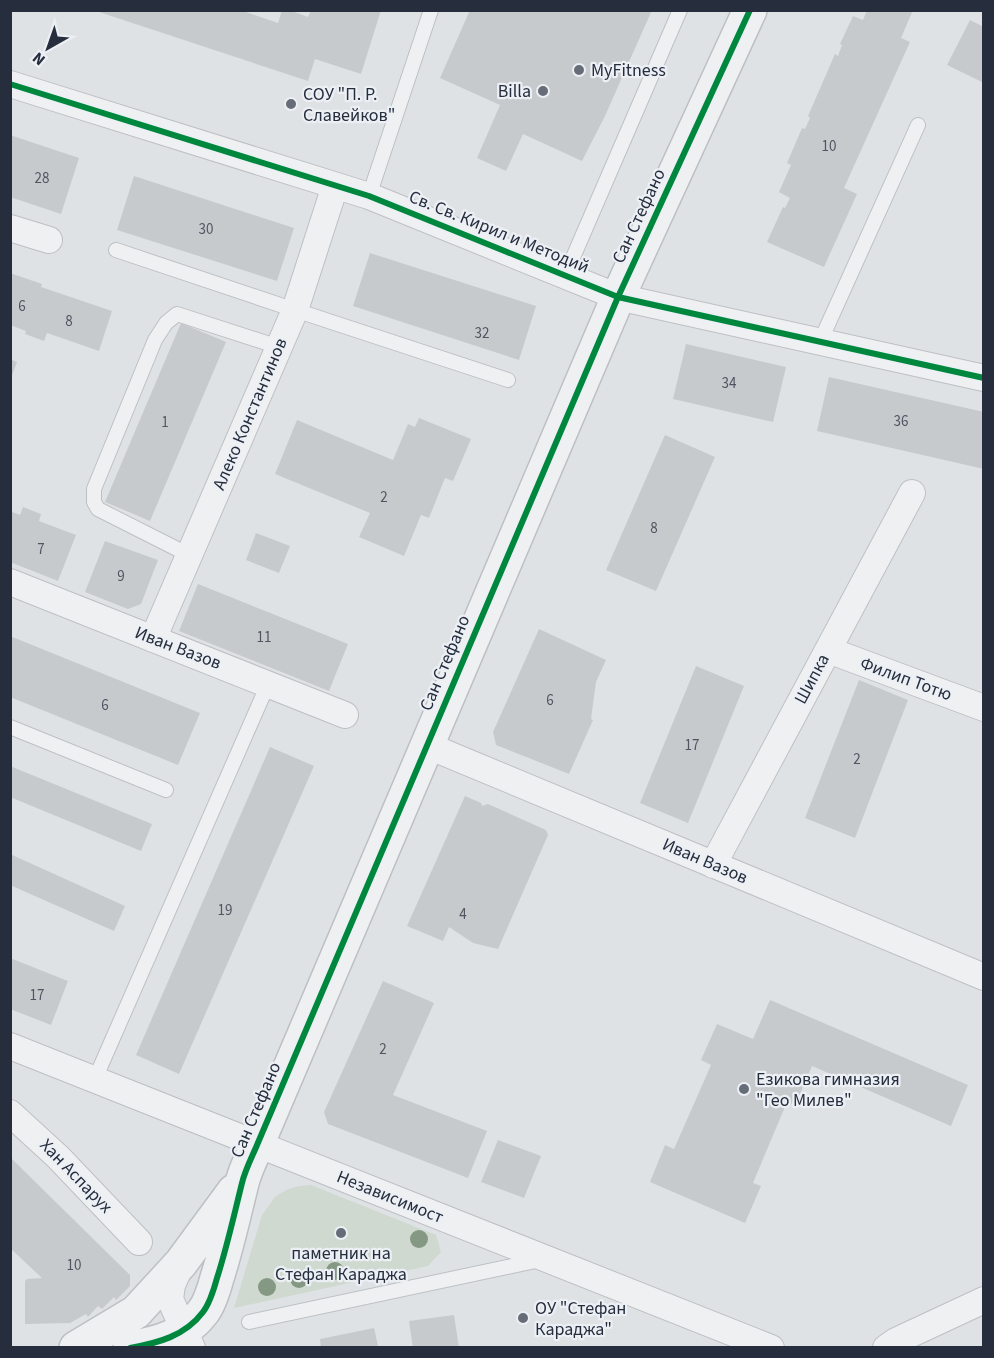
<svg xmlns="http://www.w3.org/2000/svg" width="994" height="1358" viewBox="0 0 994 1358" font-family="'Source Sans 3',sans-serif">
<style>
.green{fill:#cfd9d0}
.building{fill:#c7cacd}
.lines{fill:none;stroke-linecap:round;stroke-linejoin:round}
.service-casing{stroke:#bdc0c3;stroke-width:16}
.minor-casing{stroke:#bdc0c3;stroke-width:28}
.tertiary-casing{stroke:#bdc0c3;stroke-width:36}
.service{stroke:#eff0f2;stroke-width:14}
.minor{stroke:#eff0f2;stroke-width:26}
.tertiary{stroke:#eff0f2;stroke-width:33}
.cycleway-casing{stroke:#ecf0f5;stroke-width:10}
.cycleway{stroke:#00873e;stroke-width:6}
.tree{fill:#849883}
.poi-dot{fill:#676d78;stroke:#ecf0f5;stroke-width:2}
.labels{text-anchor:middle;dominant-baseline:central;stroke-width:4.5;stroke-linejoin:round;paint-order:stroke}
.number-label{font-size:15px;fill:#4f5662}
.poi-label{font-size:18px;fill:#262e3e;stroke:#ecf0f5;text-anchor:start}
.street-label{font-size:18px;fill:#262e3e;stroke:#ecf0f5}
</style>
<rect width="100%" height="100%" fill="#dfe2e5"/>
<path class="green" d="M311 1185 436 1235 441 1252 428 1266 234 1308 262 1215 275 1197 286 1190 299 1186Z"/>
<path class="building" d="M240 10 278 23 282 10H289L308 17 311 10H381L361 74 315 59 308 81 96 11Z
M470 10H652L605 116 582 161 523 134 506 171 477 158 500 105 440 78Z
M867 10H913L901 38 910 42 844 188 857 194 824 267 767 242 783 207 785 208 790 198 779 192 791 165 787 163 802 128 805 129 810 118 808 116 835 54 838 56 842 45 840 44 853 16 863 20Z
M970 20 984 27V83L947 65Z
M10 135 79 158 61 214 10 197Z
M134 176 294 228 277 281 117 230Z
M370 253 536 306 519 360 353 306Z
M10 273 42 284 41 287 112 311 99 351 47 333 44 341 25 334 26 331 10 325Z
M181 323 226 342 150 521 105 502Z
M686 344 786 367 773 422 673 399Z
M10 359 17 362 11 378H10Z
M829 377 984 412V469L817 431Z
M419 418 471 439 453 481 445 478 429 518 421 515 404 556 359 537 370 513 275 474 297 420 393 460 408 424 415 427Z
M665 435 715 457 656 591 606 570Z
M23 507 41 514 39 521 76 535 58 581 10 562V511L20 515Z
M256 533 290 546 279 573 246 560Z
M105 541 158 560 141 604 128 609 85 592Z
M198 584 348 644 329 691 179 631Z
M539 629 606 660 596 682 591 719 593 720 569 774 496 745 493 732Z
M10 636 200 713 178 765 10 697Z
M696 666 744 686 688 823 640 803Z
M859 680 908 700 855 838 805 818Z
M270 747 314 766 179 1074 136 1055Z
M10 766 152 824 141 851 10 797Z
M465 796 481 803 482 806 488 804 546 830 548 835 498 949 473 943 449 927 443 941 407 926Z
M10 854 125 906 114 931 10 885Z
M10 958 68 981 51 1025 10 1009Z
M383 981 434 1003 393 1095 487 1131 468 1178 328 1124 324 1112Z
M770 1000 968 1085 951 1126 812 1066 797 1101 793 1099 792 1104 787 1102 753 1183 761 1186 745 1223 650 1182 665 1145 674 1149 711 1065 701 1060 717 1024 753 1039Z
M498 1140 541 1156 524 1198 481 1182Z
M12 1159 130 1275V1286L116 1300 114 1297 102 1309 98 1306 88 1317 86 1314 70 1323 25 1324V1281L27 1279 42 1278 10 1248V1161Z
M454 1315 459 1348H413L409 1321Z
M374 1328 378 1346 373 1348H321L320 1339Z"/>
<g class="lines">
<g class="service-casing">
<path id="service" d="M369 196 431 10
M116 250 295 310 508 380
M565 276 680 10
M820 342 918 125
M189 555 98 509 94 502V489L155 340 166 323 177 314 279 347
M10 727 166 790
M95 1079 268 684
M249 1322 540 1260"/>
</g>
<g class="minor-casing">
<path id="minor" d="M10 84 369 196 618 297 984 378
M10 228 49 240
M10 582 345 715
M153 639 295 310 335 186
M828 650 984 708
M426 745 984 977
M713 865 912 493
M10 1046 771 1348
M10 1113 58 1157 139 1242
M180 1267 172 1285 170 1299 192 1348
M886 1348 896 1341 984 1300"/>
</g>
<g class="tertiary-casing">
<path id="tertiary" d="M76 1348 136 1312 181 1263 234 1191
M130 1348C158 1343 185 1336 203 1312 210 1303 214 1289 217 1278 227 1247 234 1215 242 1183 245 1170 252 1157 257 1145L618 297 750 10"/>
</g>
<use href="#service" class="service"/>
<use href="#minor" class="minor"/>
<use href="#tertiary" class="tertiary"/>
<g class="cycleway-casing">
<path id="cycleway" d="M10 84 369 196 618 297 984 378
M130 1348C158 1343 185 1336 203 1312 210 1303 214 1289 217 1278 227 1247 234 1215 242 1183 245 1170 252 1157 257 1145L618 297 750 10"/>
</g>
<use href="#cycleway" class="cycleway"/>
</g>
<g class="tree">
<circle cx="419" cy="1239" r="9"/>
<circle cx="335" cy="1271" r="9"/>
<circle cx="299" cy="1279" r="9"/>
<circle cx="267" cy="1287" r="9"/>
</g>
<g class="poi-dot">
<circle cx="579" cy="70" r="6"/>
<circle cx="543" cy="91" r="6"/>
<circle cx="291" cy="104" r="6"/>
<circle cx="744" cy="1089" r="6"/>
<circle cx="341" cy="1233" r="6"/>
<circle cx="523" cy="1318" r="6"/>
</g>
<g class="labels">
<g class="number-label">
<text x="829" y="146">10</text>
<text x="42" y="178">28</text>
<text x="206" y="229">30</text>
<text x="22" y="306">6</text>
<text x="69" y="321">8</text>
<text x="482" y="333">32</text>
<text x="729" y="383">34</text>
<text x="901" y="421">36</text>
<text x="165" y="422">1</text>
<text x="384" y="497">2</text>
<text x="654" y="528">8</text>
<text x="41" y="549">7</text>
<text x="121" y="576">9</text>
<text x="264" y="637">11</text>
<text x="550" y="700">6</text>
<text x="105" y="705">6</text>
<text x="692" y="745">17</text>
<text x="857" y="759">2</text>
<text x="225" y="910">19</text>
<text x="463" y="914">4</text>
<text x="37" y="995">17</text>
<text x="383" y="1049">2</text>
<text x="74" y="1265">10</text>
</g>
<g class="poi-label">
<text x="591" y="70">MyFitness</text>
<text x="531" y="91" text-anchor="end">Billa</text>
<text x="303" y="94">СОУ "П. Р.<tspan x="303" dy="21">Славейков"</tspan></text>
<text x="756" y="1079">Езикова гимназия<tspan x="756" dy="21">"Гео Милев"</tspan></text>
<text x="341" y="1253" text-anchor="middle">паметник на<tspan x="341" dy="21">Стефан Караджа</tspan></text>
<text x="535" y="1308">ОУ "Стефан<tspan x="535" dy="21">Караджа"</tspan></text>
</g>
<g class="street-label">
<text transform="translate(639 216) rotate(-65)">Сан Стефано</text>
<text transform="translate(499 232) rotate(22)">Св. Св. Кирил и Методий</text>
<text transform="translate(250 414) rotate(-67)">Алеко Константинов</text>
<text transform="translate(178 648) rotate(21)">Иван Вазов</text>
<text transform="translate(445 663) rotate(-67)">Сан Стефано</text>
<text transform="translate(812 679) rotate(-62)">Шипка</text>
<text transform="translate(906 679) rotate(20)">Филип Тотю</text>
<text transform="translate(705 861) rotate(23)">Иван Вазов</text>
<text transform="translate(256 1110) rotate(-67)">Сан Стефано</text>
<text transform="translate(76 1176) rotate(46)">Хан Аспарух</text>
<text transform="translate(390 1197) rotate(22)">Независимост</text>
</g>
</g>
<rect width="994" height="1358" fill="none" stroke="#262e3e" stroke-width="24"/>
<g transform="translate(48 48) rotate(220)" stroke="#ecf0f5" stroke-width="4.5" paint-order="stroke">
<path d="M0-4.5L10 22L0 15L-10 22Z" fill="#262e3e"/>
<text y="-9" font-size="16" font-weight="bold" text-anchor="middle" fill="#262e3e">N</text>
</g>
</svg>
